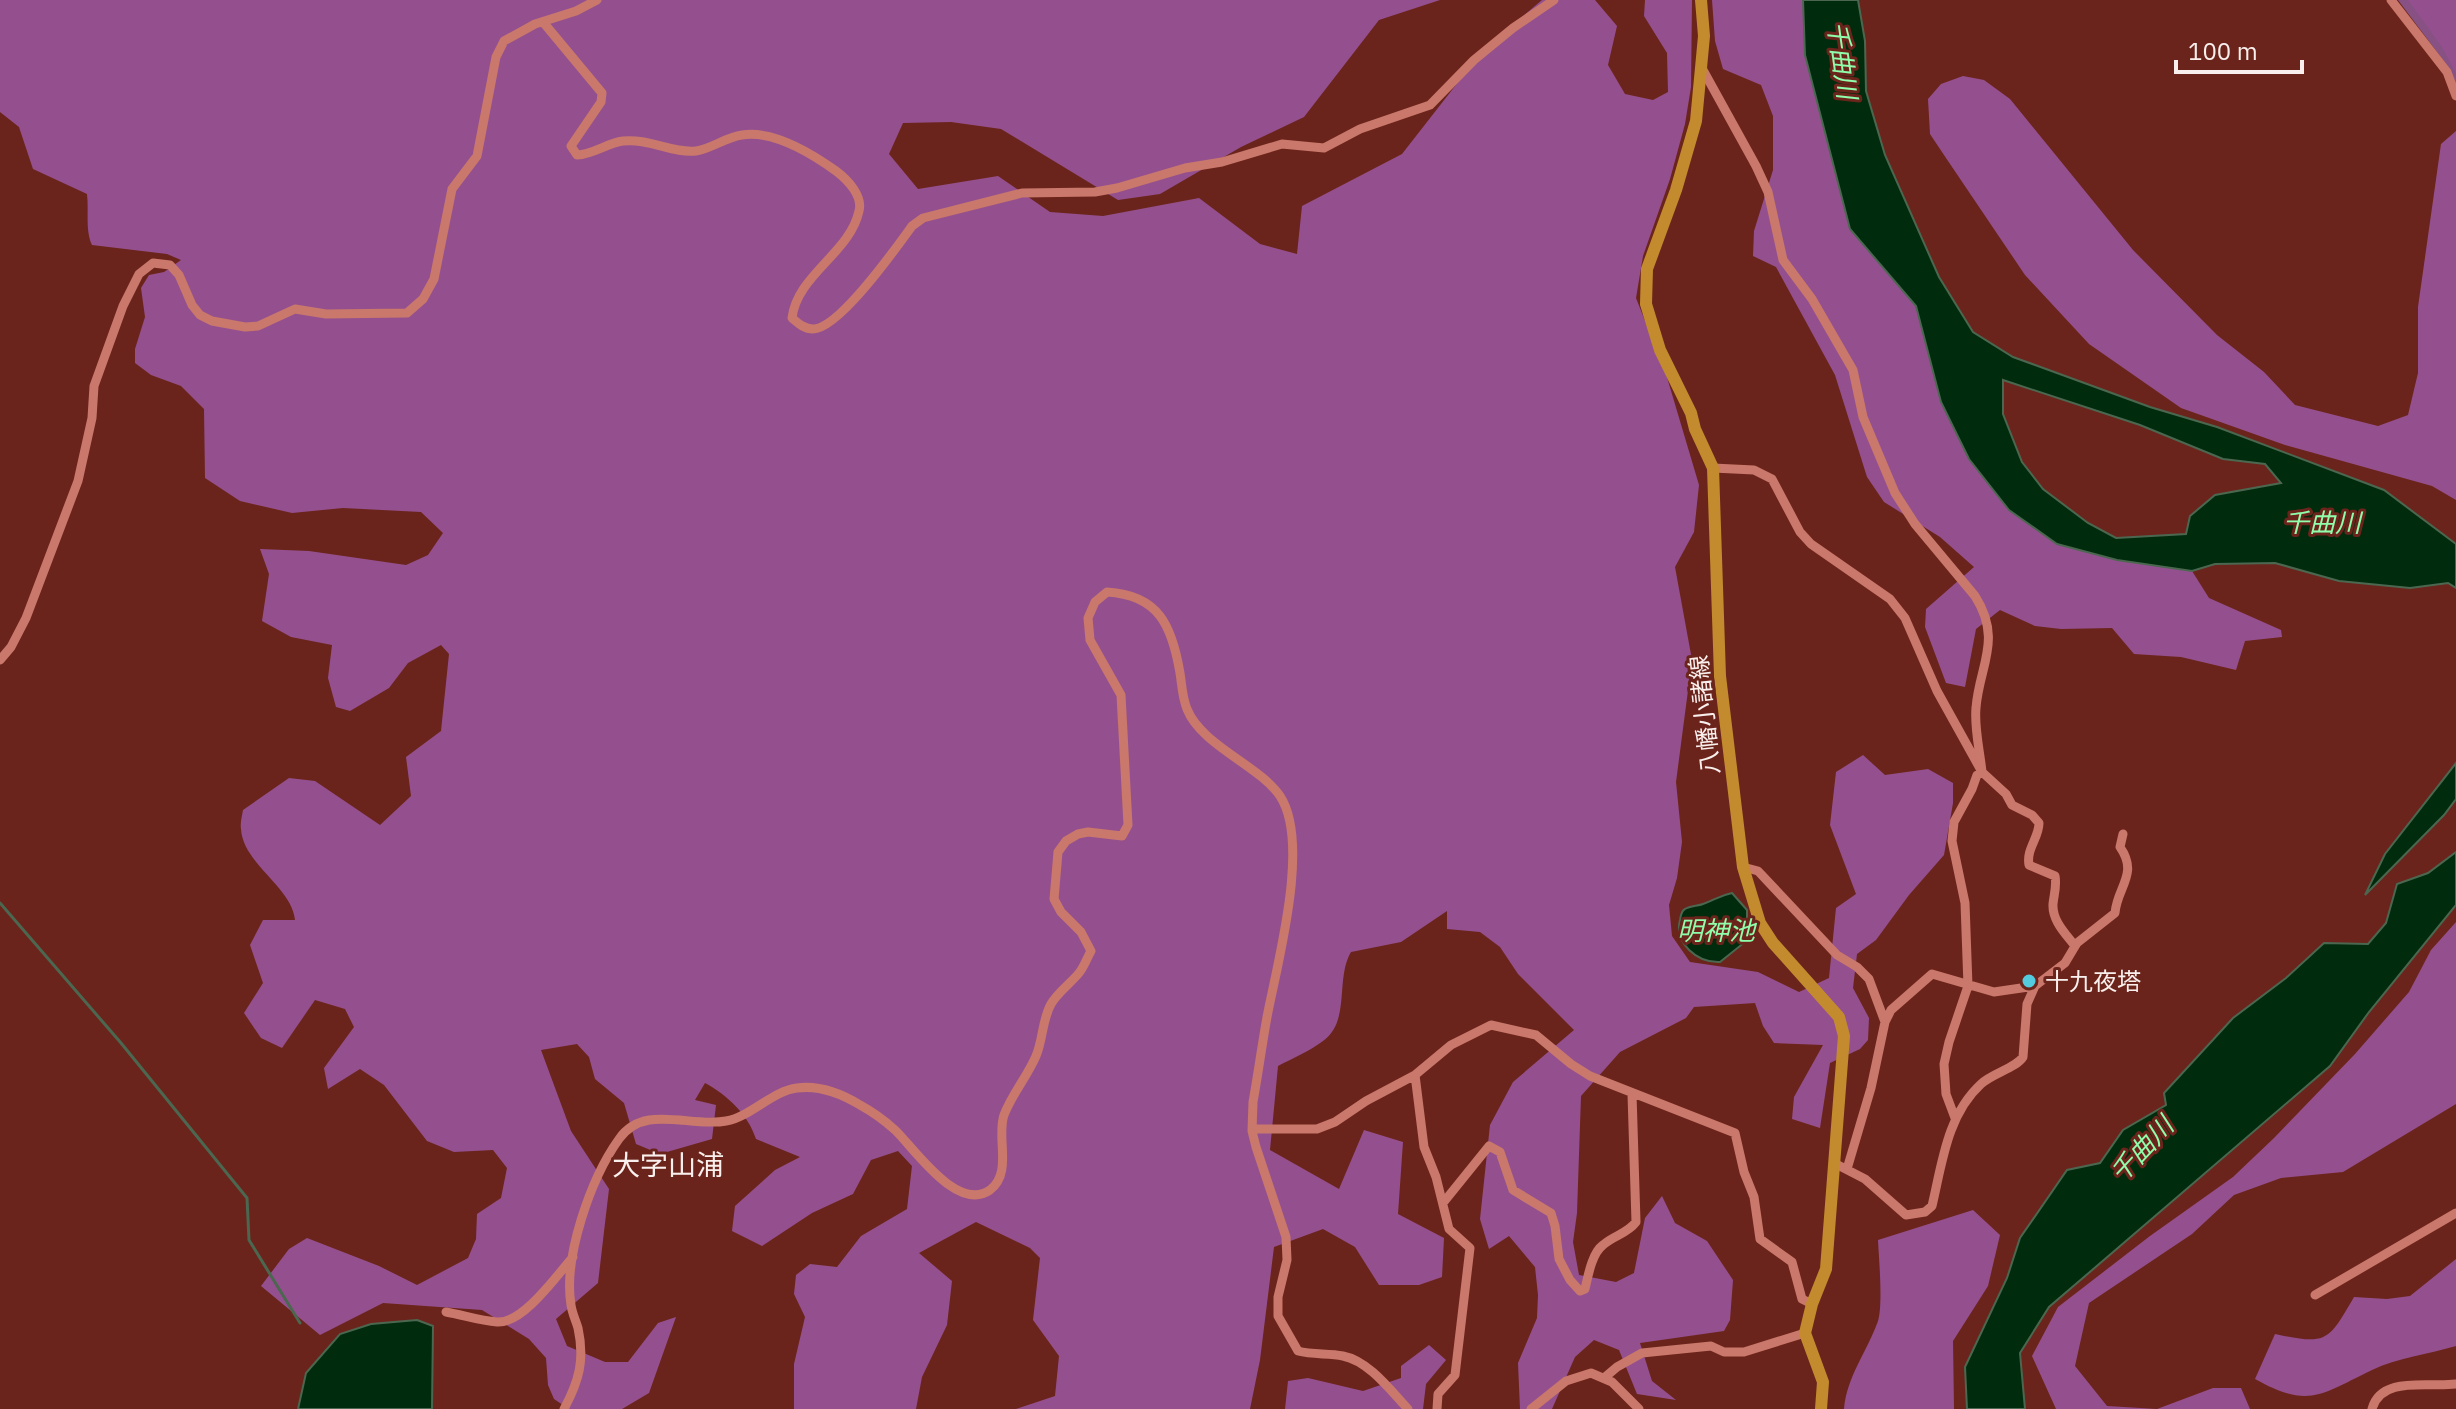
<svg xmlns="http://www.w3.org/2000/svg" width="2456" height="1409" viewBox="0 0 2456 1409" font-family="'IBM Plex Sans','Noto Sans JP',sans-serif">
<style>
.green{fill:#885183}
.forest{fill:#94508e}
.water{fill:#002c0d;stroke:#4b6750;stroke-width:2;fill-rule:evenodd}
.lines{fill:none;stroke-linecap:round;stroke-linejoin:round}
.stream{stroke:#4b6750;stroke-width:3}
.minor{stroke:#c9786b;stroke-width:9}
.major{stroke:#c38b2e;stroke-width:12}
.poi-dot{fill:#54cade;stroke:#6b241b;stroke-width:3}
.labels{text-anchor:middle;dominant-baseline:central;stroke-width:6;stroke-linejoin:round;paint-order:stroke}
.street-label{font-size:24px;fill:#f9f0ee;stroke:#6b241b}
.poi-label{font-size:24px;fill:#f9f0ee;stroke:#6b241b;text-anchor:start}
.water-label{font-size:26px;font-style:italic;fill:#8ffdaa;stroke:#6b241b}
.quarter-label{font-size:28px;fill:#f9f0ee;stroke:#6b241b}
</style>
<rect width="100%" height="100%" fill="#6b241b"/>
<path class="green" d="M2398 0H2456V86L2449 68Z"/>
<path class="forest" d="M0 0H1440L1379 20 1304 117 1241 147 1160 194 1118 200 1001 129 951 122 903 123 889 154 918 189 998 176 1050 212 1103 216 1199 198 1260 244 1297 254 1302 206 1402 154 1484 49 1542 0H1595L1617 26 1608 65 1625 94 1653 100 1668 92 1667 53 1644 16 1645 0H1692L1691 87 1685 124 1670 179 1643 256 1636 298 1666 374 1699 485 1694 532 1675 567 1692 660 1676 782 1682 842 1677 878 1669 905 1672 936 1690 962 1758 972 1799 992 1829 978 1836 908 1856 894 1830 825 1836 772 1863 755 1885 775 1928 769 1953 783V803L1944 855 1909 895 1876 940 1857 954 1853 988 1869 1018 1868 1040 1860 1049 1830 1063 1820 1128 1792 1119 1794 1097 1823 1045 1774 1043 1763 1026 1755 1003 1694 1007 1686 1018 1620 1052 1581 1096 1577 1213 1573 1242 1579 1275 1616 1282 1634 1273 1645 1218 1662 1196 1675 1223 1707 1241 1733 1280 1730 1320 1724 1331 1640 1343 1652 1381 1676 1400 1637 1394 1619 1350 1594 1340 1575 1357 1552 1409H1520L1518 1363 1537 1318 1538 1295 1535 1267 1509 1236 1489 1249 1480 1219 1490 1125 1513 1082 1574 1030 1518 974 1500 947 1480 932 1447 929V911L1401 942 1351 952C1335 979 1351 1021 1323 1041 1310 1051 1293 1058 1278 1066L1270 1150 1339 1189 1364 1130 1403 1142 1398 1214 1444 1238 1442 1277 1419 1285H1379L1355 1247 1323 1229 1274 1247 1260 1360 1250 1409H1016L1055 1396 1059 1356 1033 1320 1040 1258 1030 1248 976 1222 919 1253 952 1281 947 1325 922 1377 916 1409H794V1364L805 1317 794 1294 796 1275 810 1264 837 1267 861 1236 907 1209 912 1166 898 1151 871 1160 853 1194 812 1213 762 1246 732 1231 735 1206 775 1170 800 1157 756 1139C748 1114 727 1095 705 1083L695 1100 716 1105 712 1139 660 1154 636 1144 624 1103 595 1079 589 1057 577 1044 541 1050 571 1131 609 1189 598 1283 556 1319 567 1346 605 1362H628L658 1323 676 1317 649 1393 622 1409H569L554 1399 548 1385 546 1358 529 1339 482 1310 383 1303 320 1335 261 1286 289 1249 307 1238 379 1266 417 1285 468 1258 476 1239 477 1214 501 1198 507 1168 493 1150 454 1152 427 1141 384 1085 360 1069 328 1089 324 1068 354 1027 345 1009 315 1000 282 1048 261 1038 244 1013 263 983 250 945 263 920H295C292 887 243 864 241 829 240 823 242 816 243 810L289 778 315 781 380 825 411 796 406 757 441 731 449 654 441 645 408 663 389 688 350 711 336 707 328 678 332 645 291 637 262 621 269 574 260 549 309 551 406 565 428 555 443 533 421 512 343 508 292 513 240 501 205 478 204 409 181 386 151 375 135 363V349L145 317 141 288 149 275 164 272 181 260 167 254 92 245C85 230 89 211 87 194L33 169 19 127 0 112Z
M1712 0H1803L1805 55 1850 229 1916 306 1941 402 1969 459 2057 544 2117 560 2192 571 2209 598 2281 630 2282 637 2245 641 2236 670 2181 657 2134 654 2112 628 2061 629 2035 626 2000 610 1976 629 1965 687 1946 683 1925 627 1926 609 1974 567 1940 537 1884 502 1867 477 1835 375 1776 267 1753 256 1754 231 1773 170V116L1761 85 1723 69 1715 41Z
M2408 0H2456V73L2442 47Z
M1963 76 1984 80 2010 99 2133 250 2217 335 2264 372 2295 405 2378 426 2408 415 2418 373V307L2441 144 2456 131V500L2432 486 2285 445 2181 408 2089 344 2025 275 1946 158 1930 134 1928 99 1941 84Z
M2456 922V1104L2343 1172 2281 1178 2234 1195 2192 1234 2089 1303 2075 1366 2107 1406 2157 1409 2213 1388H2241L2250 1409H2056L2032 1356 2058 1307 2150 1236 2233 1177 2274 1138 2355 1054 2409 992 2431 950Z
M1973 1210 2000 1235 1988 1286 1953 1341 1954 1409H1844C1847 1376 1867 1352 1878 1321 1883 1305 1879 1259 1878 1240Z
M2456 1259V1346C2429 1354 2397 1358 2372 1370 2320 1395 2309 1409 2255 1379L2275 1334C2327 1345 2328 1342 2354 1297L2387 1299 2410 1296Z
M1429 1345 1446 1360 1426 1384 1423 1409H1285L1288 1381 1308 1378 1363 1391 1401 1378V1366Z"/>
<path class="water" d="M1803 0H1858L1865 41 1866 91 1885 155 1939 277 1973 332 2013 357 2150 407 2217 427 2384 490 2456 544V588L2448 583 2410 588 2339 581 2275 563 2215 564 2192 571 2117 560 2057 544 2009 510 1969 459 1941 402 1916 306 1850 229 1805 55ZM2003 380 2140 425 2223 459 2265 464 2281 483 2215 495 2190 516 2186 534 2116 538 2088 523 2043 489 2022 462 2003 414Z
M2456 763V799L2444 815 2365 895 2385 854Z
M2456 852V905L2369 1012 2330 1066 2049 1307 2020 1353 2025 1409H1967L1965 1367 2007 1278 2020 1238 2067 1170 2100 1163 2123 1130 2166 1105 2164 1093 2233 1018 2286 978 2324 943 2368 944 2386 923 2397 884 2428 873Z
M1732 893 1747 910V927L1750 938 1720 962C1697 963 1674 943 1680 920 1681 915 1681 911 1685 909 1690 906 1698 906 1703 904 1715 900 1718 896 1732 893Z
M417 1320 433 1326 432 1409H298L306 1373 340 1334 371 1324Z"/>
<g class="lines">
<path class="stream" d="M0 903 121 1043 247 1198 249 1240 300 1323"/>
<path class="minor" d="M2391 0 2447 72 2456 96
M543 22 602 93 601 102 571 146 577 155C594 154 607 143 623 141 648 138 674 154 696 151 711 149 726 137 742 135 774 130 811 153 836 171 848 180 863 196 859 211 850 253 797 275 792 318 798 323 804 329 813 329 839 329 896 248 912 226L923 218 1022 193 1095 192 1117 188 1185 168 1222 162 1282 144 1324 148 1360 129 1430 105 1474 60 1513 28 1554 0
M1703 70 1756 166 1768 192 1783 260 1812 299 1853 370 1863 417 1895 493 1915 524 1975 596C2003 640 1979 666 1976 708 1974 728 1980 751 1982 772L1977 775 1972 789 1954 822 1952 841 1965 903 1968 986 1949 1042 1944 1064 1946 1094 1955 1118
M1713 468 1754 470 1772 479 1800 532 1811 544 1890 599 1905 618 1937 691 1982 772 2006 794 2012 805 2032 815 2039 823C2039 838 2026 849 2029 865L2055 876C2057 886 2054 894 2053 904 2052 921 2066 934 2075 946
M0 660 11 647 26 618 78 481 92 418 94 386 123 306 139 274 153 263 170 265 179 275 192 305 200 315 212 321 245 327 258 326 295 309 326 314 407 313 423 299 434 279 452 189 477 156 496 57 504 41 535 24 576 11 597 0
M1743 867 1758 871 1837 955 1857 967 1869 979 1885 1022
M1415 1075 1424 1147 1436 1177 1449 1229 1470 1248 1455 1375 1438 1394 1437 1409
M1252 1129H1317L1335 1122 1366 1101 1415 1075 1451 1045 1491 1025 1536 1035 1571 1064 1590 1076 1735 1133 1744 1172 1754 1197 1760 1239 1792 1262 1802 1299 1812 1304
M1834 1163 1865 1179 1906 1215 1925 1212 1932 1206C1942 1164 1947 1115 1981 1084 1993 1073 2016 1068 2023 1057L2027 1004 2035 986 2065 963 2077 943 2115 913C2117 887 2139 874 2120 847L2123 834
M1847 1169 1871 1088 1885 1022 1891 1010 1932 974 1994 992 2035 986
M1443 1203 1489 1146 1500 1152 1513 1190 1551 1213 1555 1226 1559 1259 1570 1280 1580 1291 1585 1289C1588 1276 1592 1253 1603 1245 1614 1235 1627 1234 1636 1222L1632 1094
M2315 1295 2456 1213
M446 1312C463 1315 480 1321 497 1322 523 1324 557 1275 573 1257
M1604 1378 1617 1367 1642 1353 1711 1346 1724 1352H1744L1805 1333
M564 1409C579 1381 585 1360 578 1328 576 1321 572 1313 571 1305 563 1257 591 1178 619 1139 644 1103 690 1128 726 1121 752 1116 772 1091 797 1088 819 1085 842 1094 860 1105 873 1112 884 1120 895 1130 914 1148 957 1213 990 1190 1013 1173 996 1137 1004 1115 1012 1094 1027 1077 1036 1056 1043 1040 1042 1020 1051 1004 1058 992 1070 984 1079 973 1084 967 1087 958 1091 951L1081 932 1061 912 1054 899 1058 852 1066 841 1078 834 1088 832 1122 836 1128 825 1121 695 1090 640 1088 618 1095 602 1107 592C1159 595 1172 626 1180 673 1182 685 1182 697 1187 709 1201 745 1260 766 1280 796 1311 843 1277 964 1267 1017 1262 1045 1258 1074 1253 1102L1252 1131 1256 1147 1286 1237 1287 1260 1278 1297V1316L1298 1351C1313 1355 1328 1353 1343 1356 1369 1361 1391 1391 1408 1409
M1531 1409 1566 1381 1591 1373 1612 1382 1639 1409
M2372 1409C2381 1375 2429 1388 2456 1384"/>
<path class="major" d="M1701 0 1704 36 1696 121 1676 190 1647 269 1646 304 1660 350 1691 413 1695 429 1713 468 1720 676 1743 867 1760 923 1773 943 1839 1017 1844 1036 1826 1269 1812 1304 1805 1333 1823 1382 1821 1409"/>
</g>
<circle class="poi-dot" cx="2029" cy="981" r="8"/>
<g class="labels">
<g class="street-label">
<text transform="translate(1704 715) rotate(-96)">八幡小諸線</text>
</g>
<g class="poi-label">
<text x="2045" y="981">十九夜塔</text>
</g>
<g class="water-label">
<text transform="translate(1843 60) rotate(82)">千曲川</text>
<text x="2322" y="522">千曲川</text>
<text x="1716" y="930">明神池</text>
<text transform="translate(2141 1149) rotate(-47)">千曲川</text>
</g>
<g class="quarter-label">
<text x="668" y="1164">大字山浦</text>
</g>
</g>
<path d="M2176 60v12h126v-12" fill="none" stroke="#f9f0ee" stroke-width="4"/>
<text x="2188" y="60" font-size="24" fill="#f9f0ee" stroke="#6b241b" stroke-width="6" paint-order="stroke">100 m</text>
</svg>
